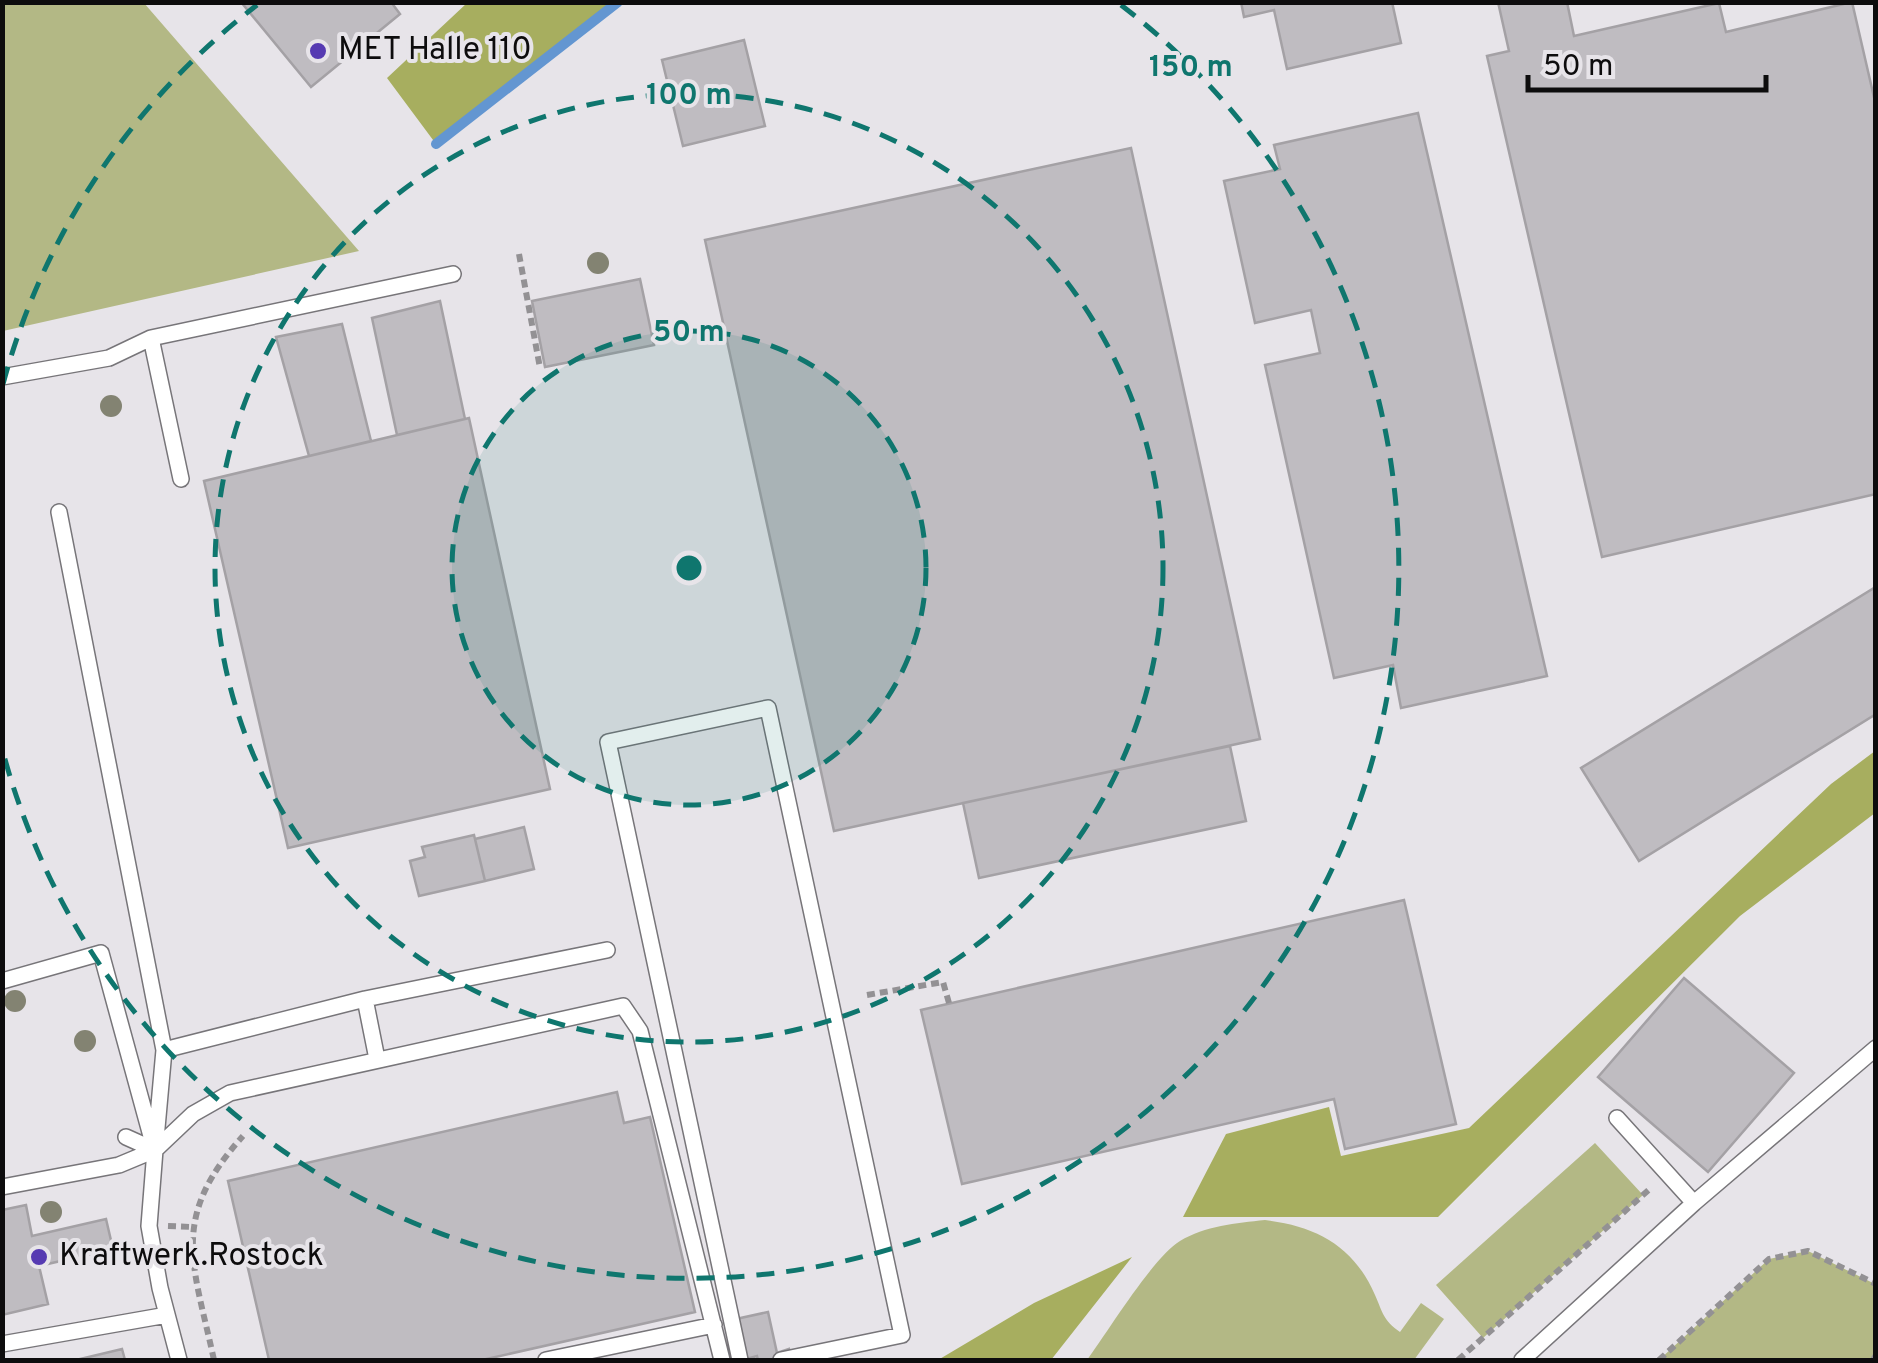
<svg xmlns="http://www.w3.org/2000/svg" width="1878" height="1363" viewBox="0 0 1878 1363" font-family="Overpass,sans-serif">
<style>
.green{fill:#b3b885}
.forest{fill:#a7ae5f}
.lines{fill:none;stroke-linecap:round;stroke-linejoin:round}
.stream{stroke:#6396d1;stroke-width:10}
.building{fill:#bfbcc1;stroke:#a4a1a5;stroke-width:2.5}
.service-casing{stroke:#777579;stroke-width:18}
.path{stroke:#939194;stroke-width:6;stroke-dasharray:8 5;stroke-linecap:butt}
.service{stroke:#fff;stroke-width:15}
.tree{fill:#838372}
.ring{fill:none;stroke:#0f766e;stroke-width:5;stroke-dasharray:18 12}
.poi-dot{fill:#563ab2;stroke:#e7e4e9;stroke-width:4}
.labels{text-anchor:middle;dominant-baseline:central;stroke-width:8;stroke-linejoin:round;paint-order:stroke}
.poi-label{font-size:32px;fill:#0d0c0d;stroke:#e7e4e9;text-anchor:start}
.centre{fill:#0f766e;stroke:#e7e4e9;stroke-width:5}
.ring-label{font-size:30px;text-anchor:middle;font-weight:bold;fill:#0f766e;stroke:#e7e4e9;stroke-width:8;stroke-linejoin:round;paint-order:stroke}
</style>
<rect width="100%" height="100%" fill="#e7e4e9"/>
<path class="green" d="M2 3H144L359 251 3 331Z
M1595 1143 1643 1195 1483 1338 1436 1285Z
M1265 1220C1316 1226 1354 1246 1375 1295 1383 1313 1383 1320 1400 1332L1421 1303 1444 1319 1414 1360H1087C1107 1333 1154 1256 1180 1241 1205 1226 1236 1223 1265 1220Z
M1808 1251 1875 1284 1876 1355 1873 1360H1659L1769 1259Z"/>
<path class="forest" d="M467 3V2L618 3 436 144 387 78Z
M1875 751V813L1740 916 1438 1217H1183L1226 1134 1329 1107 1341 1156 1469 1128 1831 784Z
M1132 1257 1051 1360H938L1034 1303Z"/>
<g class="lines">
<path class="stream" d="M436 144 618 2"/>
</g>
<path class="building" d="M241 2H391L400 14 311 87Z
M1241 2H1392L1401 43 1287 69 1274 10 1244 17Z
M1498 2H1567L1574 36 1719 3 1726 32 1852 2 1876 106V494L1602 557 1487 56 1509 51Z
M744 40 765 126 683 146 662 60Z
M1418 113 1547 676 1401 708 1393 665 1334 678 1265 365 1320 353 1311 310 1255 323 1224 181 1280 169 1274 145Z
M1131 148 1260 739 834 831 705 240Z
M640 279 654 345 545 367 532 301Z
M440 301 465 419 397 435 372 318Z
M342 324 371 441 309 456 276 337Z
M469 418 550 789 288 848 204 481Z
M1874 588 1876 714 1639 861 1581 768Z
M1230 746 1246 821 979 878 963 803Z
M524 827 534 869 485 881 475 839Z
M474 835 485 881 419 896 410 861 425 857 422 847Z
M1404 900 1456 1124 1345 1149 1334 1099 962 1184 921 1010Z
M1684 978 1794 1073 1708 1172 1598 1077Z
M617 1092 624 1123 650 1117 695 1312 482 1360H269L228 1181Z
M26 1205 32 1236 106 1219 113 1249 39 1266 48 1304 2 1315V1210Z
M768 1312 777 1353 789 1349 791 1360H758L757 1356 746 1359 736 1319Z
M122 1349 125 1360H76Z"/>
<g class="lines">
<g class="service-casing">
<path id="service" d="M2 377 109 358 151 338
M181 479 151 338 453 274
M59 512 164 1050 155 1150
M2 981 101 953 151 1136
M365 999 377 1059
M164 1050 365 999 607 950
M1617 1118 1694 1203
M126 1137 155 1150
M2 1187 119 1165 155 1150
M2 1344 167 1315
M179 1360 160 1288 149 1226 155 1150 193 1114 230 1093 623 1006 640 1031 722 1360
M546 1360 714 1325
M740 1360 608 742 768 708 902 1335 781 1360
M1522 1360 1694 1203 1876 1048"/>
</g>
<path class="path" d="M519 254 540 368
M867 995 943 982 949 1003
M168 1226 192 1227
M214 1360C193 1263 169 1218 243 1136
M1458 1360 1652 1187
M1659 1360 1769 1259 1808 1251 1876 1284
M1873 1360 1876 1355"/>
<use href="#service" class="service"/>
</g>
<g class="tree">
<circle cx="598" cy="263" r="11"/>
<circle cx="111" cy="406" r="11"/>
<circle cx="15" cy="1001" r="11"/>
<circle cx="85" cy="1041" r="11"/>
<circle cx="51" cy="1212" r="11"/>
</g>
<circle cx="689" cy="568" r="237" fill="#0f766e" fill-opacity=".12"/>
<g class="ring">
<circle cx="689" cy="568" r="237"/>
<circle cx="689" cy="568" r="474"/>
<path d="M3 384A710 710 0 0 1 257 5M1121 5A710 710 0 1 1 3 752"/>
</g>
<g class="poi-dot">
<circle cx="318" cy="51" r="10"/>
<circle cx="39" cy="1257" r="10"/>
</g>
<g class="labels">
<g class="poi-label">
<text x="338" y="51">MET Halle 110</text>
<text x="59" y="1257">Kraftwerk.Rostock</text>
</g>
</g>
<circle cx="689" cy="568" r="15" class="centre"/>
<g class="ring-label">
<text x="1191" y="76">150 m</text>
<text x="689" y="104">100 m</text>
<text x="689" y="341">50 m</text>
</g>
<rect width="1878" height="1363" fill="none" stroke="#0d0c0d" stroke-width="10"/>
<path d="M1528 75v15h238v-15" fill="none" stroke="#0d0c0d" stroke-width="5"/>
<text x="1543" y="75" font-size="30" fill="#0d0c0d" stroke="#e7e4e9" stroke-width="8" paint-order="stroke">50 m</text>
</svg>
